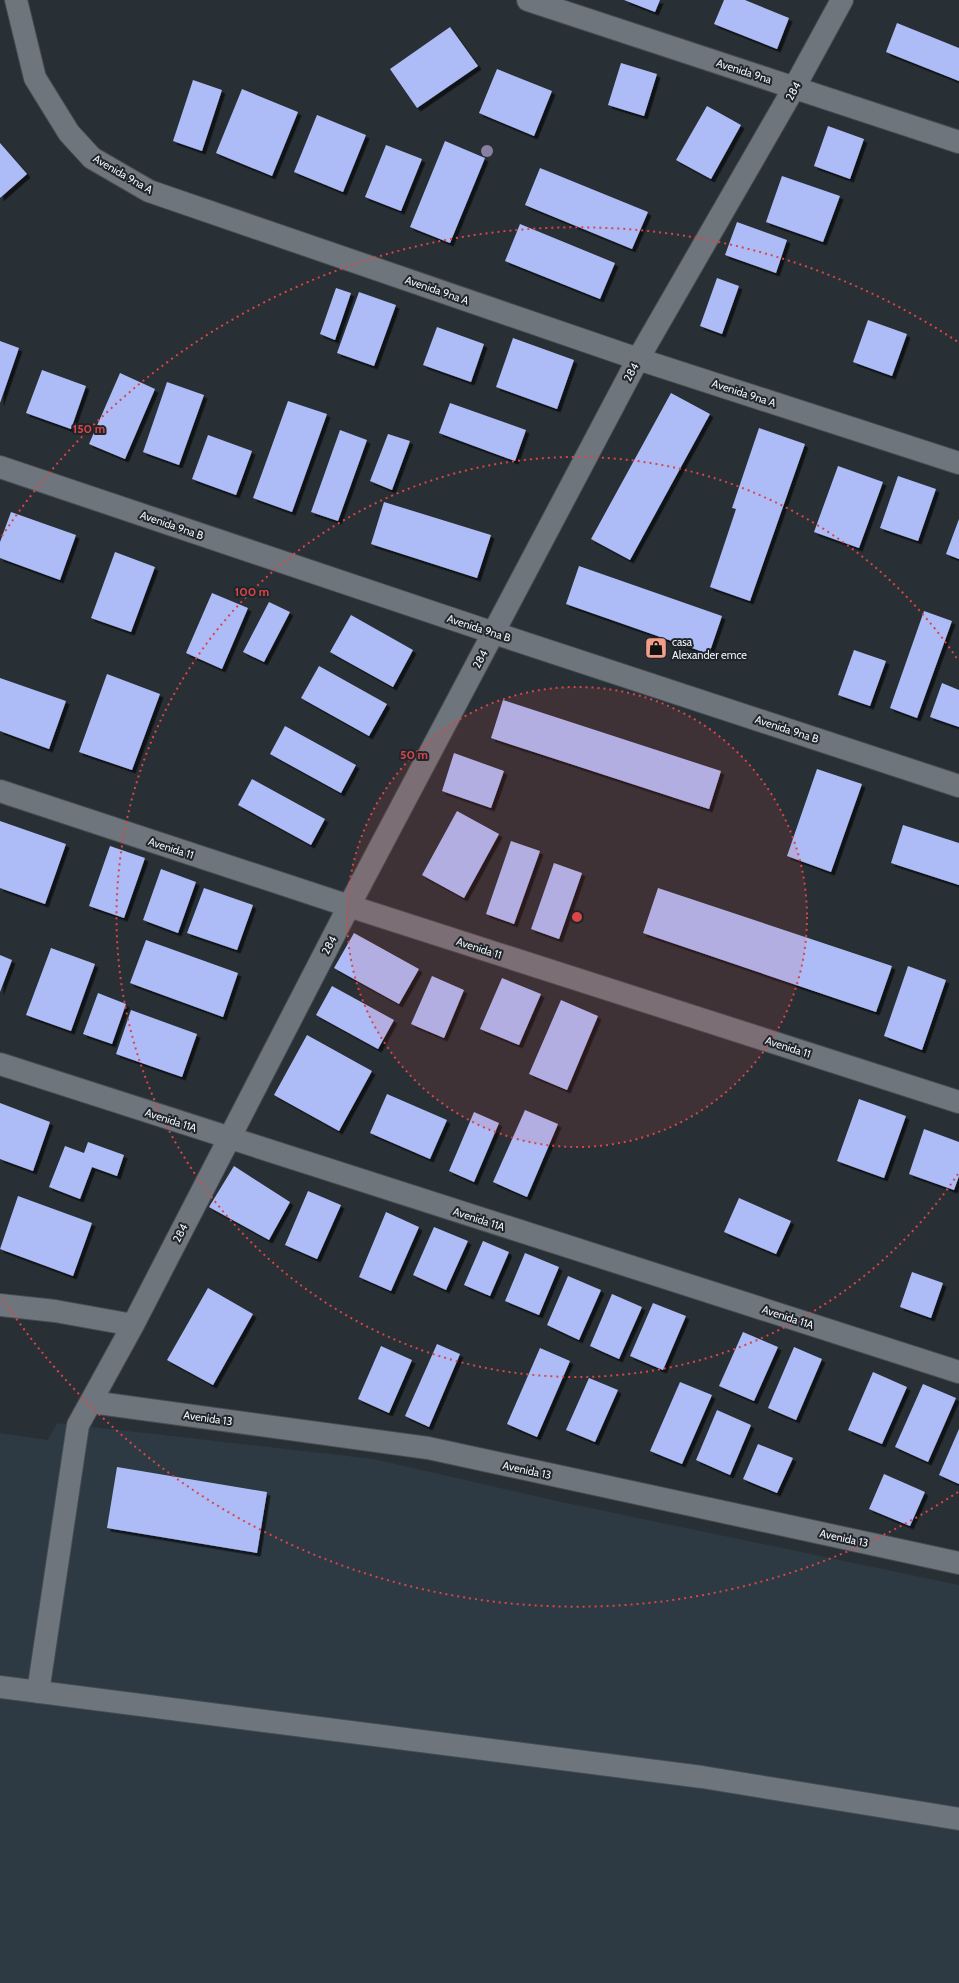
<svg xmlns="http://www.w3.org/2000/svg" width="959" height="1983" viewBox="0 0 959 1983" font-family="Cabin,sans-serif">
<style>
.built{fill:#2d3943}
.building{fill:#adbcf6;filter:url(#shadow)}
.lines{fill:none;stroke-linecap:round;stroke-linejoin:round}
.minor-casing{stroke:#464c51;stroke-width:24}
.minor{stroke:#6e757c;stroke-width:22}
.tree{fill:#8a80a2}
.ring{fill:none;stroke:#da4647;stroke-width:2;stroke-dasharray:2 4}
.labels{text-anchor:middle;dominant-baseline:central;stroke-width:4;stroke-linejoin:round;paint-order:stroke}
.street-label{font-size:11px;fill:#eff3f7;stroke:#1f252b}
.poi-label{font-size:11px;fill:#eff3f7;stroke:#1f252b;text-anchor:start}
.centre{fill:#da4647;stroke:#1f252b;stroke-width:2}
.ring-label{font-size:12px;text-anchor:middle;font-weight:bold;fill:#da4647;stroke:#1f252b;stroke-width:4;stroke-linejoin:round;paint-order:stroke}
</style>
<defs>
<filter id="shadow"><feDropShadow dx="3.5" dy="3.5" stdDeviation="0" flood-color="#0009"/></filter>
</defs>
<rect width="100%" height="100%" fill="#282f35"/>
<path class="built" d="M57 1423 374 1459 557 1501 959 1585V1983H0V1433L48 1440Z"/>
<path class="building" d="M624 0H660L655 12Z
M724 0H745L789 18 777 49 714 24Z
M897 23 959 48V81L886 52Z
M450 27 478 66 417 108 390 69Z
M621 63 657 74 644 116 608 105Z
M497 69 552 91 534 136 479 113Z
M193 80 222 90 202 151 173 141Z
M242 89 298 112 272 176 216 153Z
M707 106 741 125 711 179 676 160Z
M317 115 366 135 343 192 294 172Z
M828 126 864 139 850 179 814 166Z
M445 141 485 158 450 243 410 227Z
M0 143 27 174 0 198Z
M386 145 422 159 401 211 365 197Z
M540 168 648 212 632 249 525 205Z
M782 176 840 196 823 242 766 222Z
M737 222 787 240 776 273 725 255Z
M520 224 615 263 600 299 505 261Z
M717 278 739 286 722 334 700 326Z
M336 288 351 293 335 340 320 334Z
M359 292 396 305 374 366 337 353Z
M868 320 907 334 892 376 853 362Z
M437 327 484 344 471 382 423 365Z
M513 338 574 360 557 409 496 387Z
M0 341 19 348 0 403Z
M42 370 86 386 71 429 26 413Z
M120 373 155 389 125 459 89 444Z
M167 382 204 395 179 465 143 452Z
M671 393 710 414 630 560 591 539Z
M288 401 327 414 292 512 253 498Z
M450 403 526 430 515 461 439 433Z
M759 428 805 444 750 601 710 587 736 509 732 508Z
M340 430 367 440 338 521 311 512Z
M388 434 410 441 392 490 370 481Z
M208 435 252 451 236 495 192 479Z
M838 466 883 482 859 548 814 532Z
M898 476 936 489 918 541 880 528Z
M384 502 491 535 477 578 371 544Z
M11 512 76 535 60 580 0 558V542Z
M959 519V559L946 554Z
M115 552 155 567 131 632 91 618Z
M579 566 722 616 709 654 566 604Z
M212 593 248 608 222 669 186 653Z
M269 602 290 612 264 662 243 652Z
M924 611 952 621 917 718 890 708Z
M351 615 413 650 393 687 330 652Z
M854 650 886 661 870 706 838 695Z
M319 666 387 704 369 736 301 698Z
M107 674 160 694 132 770 79 752Z
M0 678 66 701 49 749 0 731Z
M942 683 959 690V727L930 717Z
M503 700 721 771 709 809 491 738Z
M285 726 356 765 341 793 270 754Z
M454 753 504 771 491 808 442 791Z
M817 769 862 784 831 872 787 856Z
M252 779 325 819 311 845 238 805Z
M457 811 499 834 464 898 422 875Z
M0 821 66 844 45 904 0 888Z
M903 825 959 843V885L891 863Z
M511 841 540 851 514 924 486 914Z
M110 846 145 858 124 918 89 906Z
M554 863 582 873 559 939 531 929Z
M161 869 196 882 178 933 143 920Z
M204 888 253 905 237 950 187 933Z
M658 888 892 966 876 1012 643 933Z
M354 933 419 969 399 1004 334 968Z
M146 940 238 973 223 1017 130 983Z
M51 948 95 964 71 1031 26 1015Z
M0 955 12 960 0 992Z
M908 966 946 980 922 1050 884 1036Z
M432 976 464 990 444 1038 411 1024Z
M502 978 541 994 519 1045 480 1029Z
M332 986 394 1020 378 1049 316 1015Z
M98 993 126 1004 112 1044 83 1034Z
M561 1000 598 1016 567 1090 529 1074Z
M131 1010 197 1034 182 1077 116 1054Z
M307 1035 372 1071 339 1131 274 1095Z
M387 1094 447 1120 430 1159 370 1133Z
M859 1099 906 1116 884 1178 837 1161Z
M0 1103 50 1122 33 1171 0 1159Z
M525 1110 558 1124 527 1197 493 1182Z
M474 1112 499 1123 474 1182 449 1171Z
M924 1129 959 1142V1176L954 1190 909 1174Z
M88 1142 124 1155 117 1176 92 1167 80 1199 49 1187 65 1146 84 1153Z
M234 1166 290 1202 269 1240 209 1207Z
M308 1191 341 1205 317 1259 285 1245Z
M18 1196 92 1223 73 1276 0 1249Z
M739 1198 791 1221 776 1254 724 1232Z
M386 1212 419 1227 391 1291 359 1277Z
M434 1227 468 1241 446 1290 413 1275Z
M483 1241 509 1252 490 1296 464 1285Z
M525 1253 559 1267 539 1315 505 1301Z
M912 1272 943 1283 931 1318 900 1307Z
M568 1276 601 1290 579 1340 547 1325Z
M208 1288 253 1314 213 1385 167 1360Z
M612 1294 642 1307 619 1359 590 1346Z
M653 1303 686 1316 663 1370 630 1356Z
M743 1332 778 1347 754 1401 719 1386Z
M437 1344 460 1354 429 1427 405 1416Z
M381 1346 412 1360 389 1413 358 1399Z
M794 1347 822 1359 796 1420 768 1408Z
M540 1348 570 1361 537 1437 507 1424Z
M873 1372 907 1387 882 1444 848 1430Z
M589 1378 618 1390 595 1442 566 1430Z
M680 1382 712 1395 682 1464 650 1451Z
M923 1384 956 1398 928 1462 895 1447Z
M717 1410 751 1425 730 1475 696 1460Z
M959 1429V1484L939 1475Z
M758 1444 793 1458 777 1493 743 1479Z
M117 1467 267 1492 257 1553 107 1528Z
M884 1474 925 1492 910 1526 869 1509Z"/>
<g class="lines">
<g class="minor-casing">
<path id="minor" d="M16 0 35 78 69 133 92 158 149 191 638 359 959 463
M528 0 959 142
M0 467 494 633 959 786
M0 791 349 906 959 1102
M0 1064 959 1372
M0 1305 55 1311 133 1325
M91 1402 428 1448 959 1563
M0 1687 702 1777 959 1819
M38 1692 78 1425 133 1325 349 906 638 359 794 88 842 0"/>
</g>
<use href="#minor" class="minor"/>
</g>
<circle class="tree" cx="487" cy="151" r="6"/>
<circle cx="577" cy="917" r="230" fill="#da4647" fill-opacity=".12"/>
<g class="ring">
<circle cx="577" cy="917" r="230"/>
<path d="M958 1174A460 460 0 1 1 958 660"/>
<path d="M958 1492A690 690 0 0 1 2 1298M2 536A690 690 0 0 1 958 342"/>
</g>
<defs>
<g id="shop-square" transform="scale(1.15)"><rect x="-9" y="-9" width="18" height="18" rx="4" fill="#f49e8a" stroke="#1f252b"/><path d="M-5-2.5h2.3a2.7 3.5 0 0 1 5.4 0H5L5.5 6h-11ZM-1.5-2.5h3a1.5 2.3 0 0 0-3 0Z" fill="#111"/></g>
</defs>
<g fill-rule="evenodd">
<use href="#shop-square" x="656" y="648"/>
</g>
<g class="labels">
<g class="street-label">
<text transform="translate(744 71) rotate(18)">Avenida 9na</text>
<text transform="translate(793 91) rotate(-61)">284</text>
<text transform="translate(123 174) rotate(30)">Avenida 9na A</text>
<text transform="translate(437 290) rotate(19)">Avenida 9na A</text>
<text transform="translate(631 372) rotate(-62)">284</text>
<text transform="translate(744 393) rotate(18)">Avenida 9na A</text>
<text transform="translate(172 525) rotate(19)">Avenida 9na B</text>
<text transform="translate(479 628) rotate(18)">Avenida 9na B</text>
<text transform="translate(480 659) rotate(-62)">284</text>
<text transform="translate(787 729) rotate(18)">Avenida 9na B</text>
<text transform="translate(171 848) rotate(18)">Avenida 11</text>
<text transform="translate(329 945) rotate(-62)">284</text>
<text transform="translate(479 948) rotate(18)">Avenida 11</text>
<text transform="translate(788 1047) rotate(18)">Avenida 11</text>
<text transform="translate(171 1120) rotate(18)">Avenida 11A</text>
<text transform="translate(479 1219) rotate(18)">Avenida 11A</text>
<text transform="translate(180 1233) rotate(-63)">284</text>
<text transform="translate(788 1317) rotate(18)">Avenida 11A</text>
<text transform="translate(208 1418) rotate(8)">Avenida 13</text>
<text transform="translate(527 1470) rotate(12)">Avenida 13</text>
<text transform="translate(844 1538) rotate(12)">Avenida 13</text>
</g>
<g class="poi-label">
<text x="672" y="642">casa<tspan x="672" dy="13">Alexander emce</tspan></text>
</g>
</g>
<circle cx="577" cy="917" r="6" class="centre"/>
<g class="ring-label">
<text x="89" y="433">150 m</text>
<text x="252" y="596">100 m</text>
<text x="414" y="759">50 m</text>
</g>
</svg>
